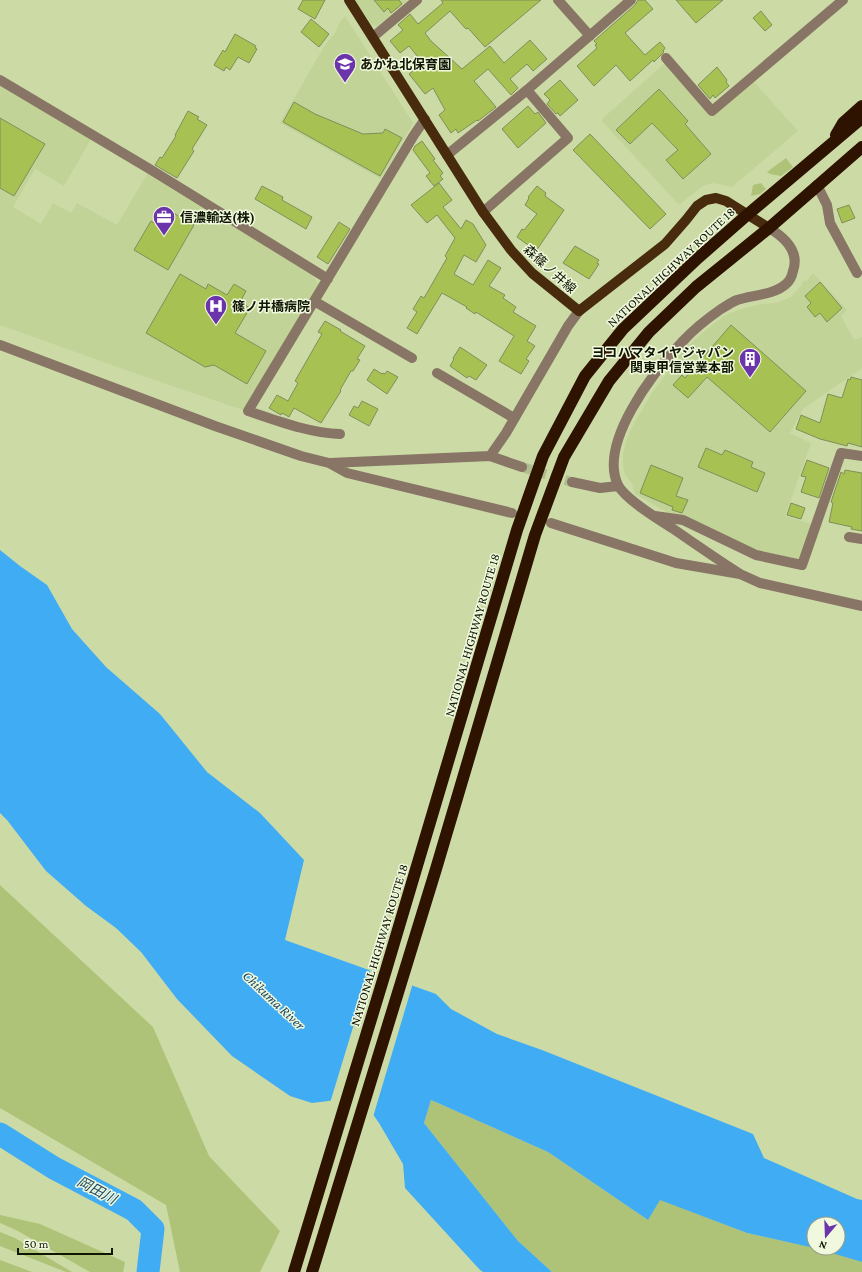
<svg xmlns="http://www.w3.org/2000/svg" width="862" height="1272" viewBox="0 0 862 1272" font-family="'Crimson Pro','Noto Sans JP',serif">
<style>
.built{fill:#c1d396}
.green{fill:#aec377}
.water{fill:#40acf3}
.pier{fill:#ccdba6}
.lines{fill:none;stroke-linecap:round;stroke-linejoin:round}
.river{stroke:#40acf3;stroke-width:23}
.building{fill:#a7c253;stroke:#808e5c}
.minor-tunnel{stroke:#b0bd8e;stroke-width:10;stroke-dasharray:10 5;stroke-linecap:butt}
.minor{stroke:#887566;stroke-width:10}
.major{stroke:#482a0c;stroke-width:10}
.highway{stroke:#2d1300;stroke-width:12}
.labels{text-anchor:middle;dominant-baseline:central;stroke-width:3;stroke-linejoin:round;paint-order:stroke}
.poi-label{font-size:13px;font-weight:bold;fill:#111603;stroke:#f0f9de;text-anchor:start}
.street-label{font-size:13px;fill:#111603;stroke:#f0f9de}
.water-label{font-size:14px;font-style:italic;fill:#1a4562;stroke:#f0f9de}
</style>
<rect width="100%" height="100%" fill="#ccdba6"/>
<path class="built" d="M355 0H408L377 26 371 24Z
M345 16 413 123 381 179 280 123 325 45 335 33 340 22Z
M665 63 712 115 753 81 798 131 732 187 713 183 703 186 679 205 601 120Z
M0 83 91 139 64 186 35 169 13 207 41 224 53 203 71 213 77 203 117 225 147 174 313 275 319 286 243 410 137 374 0 325Z
M813 273 847 310 841 316 854 340 862 337V368L803 409 790 433 811 443 785 516 811 524 799 559 758 551 670 514 635 494 632 484 625 474 623 466V453L626 442 632 427 652 393 680 355 696 338 711 326 724 316 738 310 761 304 776 303 791 297 800 287 804 280 807 281Z"/>
<path class="green" d="M786 158 793 167 781 176 770 174 767 172Z
M761 183 766 189 760 194 751 196 753 185Z
M0 885 153 1027 209 1156 280 1231 260 1272H180L166 1205 0 1108Z
M431 1100 548 1152 648 1220 659 1199 747 1233 829 1251 862 1262V1272H552L518 1241 424 1123Z
M0 1215 40 1224 125 1262 123 1272H90L16 1230 0 1223Z
M0 1232 15 1238 72 1272H66L0 1246Z
M0 1260 32 1272H0Z"/>
<path class="water" d="M0 550 20 566 47 585 72 629 106 667 160 714 207 772 260 813 304 860 285 940 436 994 451 1009 497 1034 542 1050 753 1134 764 1158 857 1199 862 1200V1262L815 1248H838V1224H814V1248L747 1233 660 1200 648 1220 548 1152 431 1100 424 1123 518 1241 552 1272H483L480 1270 405 1188 403 1164 379 1123 361 1097 312 1103 290 1096 232 1056 177 999 141 952 116 928 86 906 46 871 7 820 0 813Z"/>
<path class="pier" d="M371 968 413 983 373 1117 360 1099 330 1103Z"/>
<g class="lines">
<path class="river" d="M0 1134 54 1168 134 1210 153 1229 148 1272"/>
</g>
<path class="building" d="M303 0H325L315 19 298 9Z
M374 0H399L402 4 391 13 388 8 384 12Z
M441 0H541L485 47 468 28 466 29 450 11 425 33 431 41 462 69 490 46 504 63 530 40 547 59 533 71 527 64 510 79 518 88 511 95 488 69 474 81 496 107 478 121 477 120 458 133 456 129 451 133 439 115 445 110 433 88 425 94 409 74 423 63 409 46 400 53 390 41 403 30 398 25 410 14 418 24 443 3Z
M638 0H645L653 9 625 33 645 55 660 42 665 48 663 51 664 52 654 62 653 60 630 81 616 65 594 86 577 66 597 48 595 45 597 44 594 41 595 40 635 5Z
M676 0H723L696 23Z
M761 11 772 25 765 31 753 18Z
M311 19 329 34 319 47 301 32Z
M235 34 256 46 255 48 257 49 249 63 238 57 230 70 226 67 224 71 214 65 223 50 225 52Z
M717 67 727 80 726 82 729 86 715 98 713 95 710 99 698 85Z
M560 80 578 100 560 116 558 113 556 114 547 104 550 100 544 94Z
M659 89 688 121 685 124 711 154 683 179 666 160 678 150 652 123 630 144 616 130Z
M294 102 315 114 363 134 383 133 385 129 402 138 380 176 283 122Z
M528 106 535 114 538 112 546 123 518 148 502 129Z
M188 111 199 117 197 119 207 125 192 149 194 151 177 178 155 165 160 157 162 158 176 136 175 135Z
M0 118 45 144 14 196 0 188Z
M590 134 666 214 650 229 573 150Z
M422 141 435 159 433 160 443 173 440 176 443 179 434 186 426 176 430 173 413 150 415 146Z
M439 183 452 200 443 207 461 229 466 220 473 224 486 245 476 262 464 255 454 274 473 285 488 260 501 268 489 286 505 295 503 298 516 307 513 312 536 326 527 341 535 346 526 359 529 361 521 374 499 361 514 336 476 312 475 314 466 308 467 307 442 293 417 334 407 328 417 312 413 309 421 296 424 298 447 258 445 256 455 238 437 215 427 223 411 205Z
M262 186 283 197 282 200 312 217 306 229 255 199Z
M537 186 546 193 545 196 564 210 536 251 517 237 522 229 524 230 537 214 525 205 529 198 528 197Z
M849 205 855 218 842 223 837 209Z
M165 208 194 225 168 270 134 250 151 221 156 224Z
M339 222 350 229 328 264 317 257Z
M575 246 599 260 597 263 599 264 589 279 563 263Z
M180 274 206 289 208 284 227 295 234 284 246 291 240 302 250 308 235 333 266 351 247 384 214 365 205 367 146 333Z
M820 282 842 308 827 322 820 313 815 317 807 307 811 303 805 296Z
M325 321 341 330 340 331 365 346 357 359 360 360 353 371H351L340 390 341 391 321 423 294 408 289 417 282 413 281 415 269 408 277 395 288 401 298 383 295 381 322 334 318 332Z
M731 325 806 391 770 432 707 377 688 398 673 385 682 375 685 378Z
M460 347 487 365 476 380 469 376 467 378 450 366 454 359 453 358Z
M374 369 382 374 383 373 385 374 387 371 398 377 387 394 367 380Z
M851 377 862 380V447L848 443 847 446 820 439 796 429 801 415 820 423 828 394 842 398 848 379 850 380Z
M362 401 378 409 369 426 349 415 354 406 358 408Z
M706 448 722 455 725 450 753 462 751 467 765 473 757 492 698 467Z
M807 460 829 468 819 498 801 492 806 477 801 476Z
M651 465 683 478 676 496 688 500 682 513 672 510 673 507 640 493Z
M845 470 862 473V531L851 529 852 527 829 522 833 503 831 502 841 472 844 474Z
M791 503 805 508 801 519 787 515Z"/>
<g class="lines">
<path class="minor-tunnel" d="M522 467 572 482"/>
<path class="minor" d="M558 0 590 36
M373 37 417 0
M666 58 712 111 843 0
M0 80 148 168 328 279
M447 155 527 90 631 0
M817 185 827 205 830 223 857 273
M483 212 568 138 527 90
M314 301 412 358
M0 345 215 426 301 456 329 463 347 473 512 513
M437 373 514 418
M340 434C309 433 278 421 248 411L414 135 425 119
M490 456 506 433 568 326 579 311
M330 463 490 456 522 467
M572 482 600 488 618 486
M655 516 683 520 756 555 802 565 841 453 862 456
M551 523 676 563 740 574 760 583 862 606
M849 537 862 539
M740 574C717 559 695 544 672 528 658 519 625 499 618 485 598 443 654 371 682 342 693 330 708 318 721 309 726 306 732 302 737 300 752 295 774 295 786 284 790 281 792 276 793 271 800 251 784 237 769 228"/>
<path class="major" d="M349 0 483 212 511 250 532 273 579 311 665 244 686 220 697 206 706 200 716 198 726 201 769 228"/>
<path class="highway" d="M836 135 843 123 862 106
M294 1272 386 970 517 530 543 456 585 376 623 329 698 258 747 215 862 118
M312 1272 436 869 535 535 564 457 609 381 649 332 696 287 769 228 862 147"/>
</g>
<defs>
<g id="school-pin" transform="scale(1.15)"><path d="M0 17L-7.5 6A9.5 9.5 0 1 1 7.5 6Z" fill="#6c34aa" stroke="#f0f9de"/><path d="M0-5L7-2L0 1L-7-2ZM-4 1L0 2.5L4 1V4Q0 6-4 4Z" fill="#fff"/></g>
<g id="office-pin" transform="scale(1.15)"><path d="M0 17L-7.5 6A9.5 9.5 0 1 1 7.5 6Z" fill="#6c34aa" stroke="#f0f9de"/><path d="M-6-3h4V-5.5h4V-3h4V5H-6ZM-1-4.5V-3h2v-1.5ZM-6 0V1H6V0Z" fill="#fff"/></g>
<g id="hospital-pin" transform="scale(1.15)"><path d="M0 17L-7.5 6A9.5 9.5 0 1 1 7.5 6Z" fill="#6c34aa" stroke="#f0f9de"/><path d="M-5-5h3v3.5h4V-5h3V5h-3V1.5h-4V5h-3Z" fill="#fff"/></g>
<g id="building-pin" transform="scale(1.15)"><path d="M0 17L-7.5 6A9.5 9.5 0 1 1 7.5 6Z" fill="#6c34aa" stroke="#f0f9de"/><path d="M-4-6H4V6H1V3H-1V6H-4ZM-2.5-4.3h1.7v1.8h-1.7ZM.8-4.3h1.7v1.8H.8ZM-2.5-1h1.7V.8h-1.7ZM.8-1h1.7V.8H.8Z" fill="#fff"/></g>
</defs>
<g fill-rule="evenodd">
<use href="#school-pin" x="345" y="64"/>
<use href="#office-pin" x="164" y="217"/>
<use href="#hospital-pin" x="216" y="306"/>
<use href="#building-pin" x="750" y="359"/>
</g>
<g class="labels">
<g class="poi-label">
<text x="360" y="64">あかね北保育園</text>
<text x="180" y="217">信濃輸送(株)</text>
<text x="232" y="306">篠ノ井橋病院</text>
<text x="734" y="352" text-anchor="end">ヨコハマタイヤジャパン<tspan x="734" dy="15">関東甲信営業本部</tspan></text>
</g>
<g class="street-label">
<text transform="translate(671 267) rotate(-43)">NATIONAL HIGHWAY ROUTE 18</text>
<text transform="translate(550 269) rotate(42)">森篠ノ井線</text>
<text transform="translate(472 635) rotate(-74)">NATIONAL HIGHWAY ROUTE 18</text>
<text transform="translate(379 945) rotate(-73)">NATIONAL HIGHWAY ROUTE 18</text>
</g>
<g class="water-label">
<text transform="translate(274 1000) rotate(43)">Chikuma River</text>
<text transform="translate(97 1190) rotate(28)">岡田川</text>
</g>
</g>
<g transform="translate(826 1236) rotate(199)"><circle r="19" fill="#f0f9de" stroke="#979e86"/>
<path d="M0-3L7 15L0 10L-7 15Z" fill="#6c34aa"/>
<text y="-6" font-size="11" font-weight="bold" text-anchor="middle" fill="#111603">N</text>
</g>
<path d="M18 1248v6h94v-6" fill="none" stroke="#111603" stroke-width="2"/>
<text x="24" y="1248" font-size="12" fill="#111603" stroke="#f0f9de" stroke-width="3" paint-order="stroke">50 m</text>
</svg>
